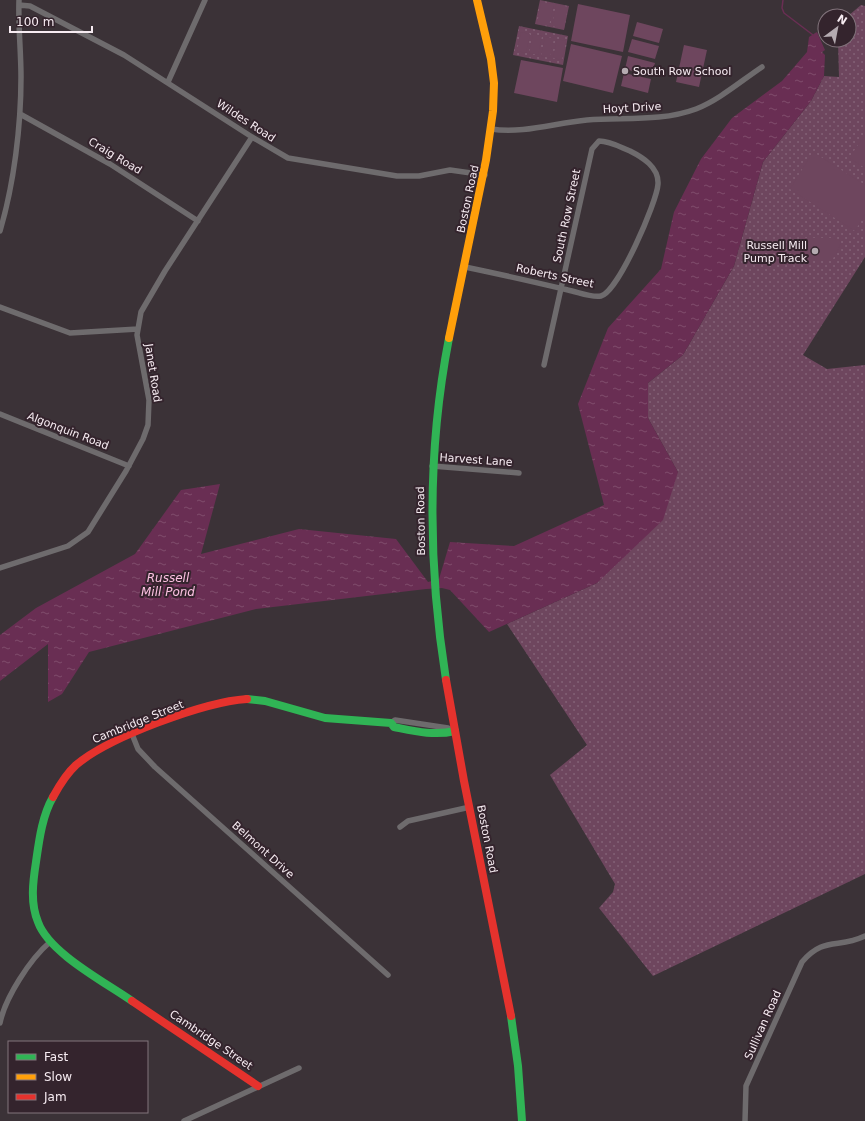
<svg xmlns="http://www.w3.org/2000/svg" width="865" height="1121" viewBox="0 0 865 1121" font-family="'DejaVu Sans',sans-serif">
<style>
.grass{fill:url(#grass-dots)}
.garden{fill:#6e465e}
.water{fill:url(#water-ripples)}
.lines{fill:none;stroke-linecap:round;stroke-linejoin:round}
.stream{stroke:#692e53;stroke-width:1.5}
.street{stroke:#6e6b6d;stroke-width:5.5}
.fast{stroke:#30b455;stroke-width:8}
.slow{stroke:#ff9f0a;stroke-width:8}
.jam{stroke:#e5322d;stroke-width:8}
.poi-dot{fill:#b5abb1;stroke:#34242d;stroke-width:1.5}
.labels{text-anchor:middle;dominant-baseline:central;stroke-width:4;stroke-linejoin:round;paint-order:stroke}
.poi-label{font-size:11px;fill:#f7ecf2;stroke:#34242d;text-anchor:start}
.street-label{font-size:11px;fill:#f7ecf2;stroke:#34242d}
.water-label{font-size:12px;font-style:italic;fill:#fdc1e2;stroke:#34242d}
</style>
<defs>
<pattern id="grass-dots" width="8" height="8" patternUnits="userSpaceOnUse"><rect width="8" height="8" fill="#6e465e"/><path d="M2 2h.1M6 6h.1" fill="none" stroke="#836176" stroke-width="1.8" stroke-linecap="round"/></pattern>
<pattern id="water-ripples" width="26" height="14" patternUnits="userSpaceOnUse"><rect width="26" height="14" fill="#692e53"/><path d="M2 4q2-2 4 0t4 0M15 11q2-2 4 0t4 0" fill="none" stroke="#7f4c6c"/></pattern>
</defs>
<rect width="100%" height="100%" fill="#3b3237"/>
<path class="grass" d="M540 0 569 6 564 30 535 24Z
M861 5 865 6V257L803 355 827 369 865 365V874L653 976 599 908 613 892 615 884 550 775 587 745 507 624 597 583 678 472 648 418V383L683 355 734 266 763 162 811 101 824 76 839 77 838 41 849 40 848 16Z
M519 26 568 36 563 65 513 55Z"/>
<path class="garden" d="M541 2 554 4 549 26 537 24Z
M556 4 568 7 564 29 552 26Z
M578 4 630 15 623 52 571 41Z
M637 22 663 29 659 43 633 36Z
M521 32 530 34 526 53 517 51Z
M533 34 542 36 538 55 529 53Z
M545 37 554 38 550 58 541 56Z
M557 39 566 41 562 60 553 58Z
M632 39 659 46 655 59 628 52Z
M571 44 622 56 613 93 563 81Z
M684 45 707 50 699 87 676 82Z
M628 56 655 63 651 76 625 69Z
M521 60 563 68 557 102 514 93Z
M624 73 651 79 648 93 621 86Z
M865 135V168L849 158Z
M813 152 865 185V214L855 231 790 189Z
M806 238H834L841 242 836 255 830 261H802L795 259 791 247 795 241Z"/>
<path class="water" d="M817 32 825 50 822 52 825 55 824 76 811 101 763 162 734 266 683 355 648 383V418L678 472 663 520 597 583 489 632 450 590 442 588 426 589 256 609 89 652 62 694 48 702V644L0 681V635L36 608 135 554 181 490 220 484 201 554 299 529 396 539 428 582 439 579 450 542 514 546 604 505 578 404 608 328 661 269 674 212 701 159 732 118 782 81 807 52 809 37Z"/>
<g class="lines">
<path class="stream" d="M783 0 782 8 784 13 813 35"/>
<path class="street" d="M19 5 30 6 124 55 252 137 288 158 397 176H419L450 170 485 175
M168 82 205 0
M20 114 110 164 198 221
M491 129C523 134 555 123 587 120 623 117 661 122 696 109 719 100 741 81 762 67
M0 231C14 184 21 126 21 77 21 51 18 26 19 0
M465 267C499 274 534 282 568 290 578 292 592 298 601 296 618 292 657 202 658 184 659 167 642 157 630 151 620 147 610 141 599 141L592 149 544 365
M0 307 70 333 138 329
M0 414 129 466
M432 466 519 473
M0 568 68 546 88 532 126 471 143 439 148 425 149 400 137 335 141 312 165 271 252 137
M391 723 395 720 448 728 455 731
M132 734 138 749 155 767 388 975
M400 827 408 821 470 807
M0 1023C5 998 30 959 50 942
M184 1121 299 1068
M745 1121 746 1086 802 962C824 936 838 949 865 936"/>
<path class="fast" d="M446 680C428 566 427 451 449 338
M247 699 265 701 325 718 391 723 394 727C414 731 434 736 455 731
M53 797C42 816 39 841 36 862 33 881 30 903 38 922 49 953 105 982 132 1001
M511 1016 518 1066 522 1121"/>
<path class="slow" d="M449 338 486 160 493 111 494 83 491 59 477 0"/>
<path class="jam" d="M446 680 464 781 511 1016
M53 797C59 786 66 774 76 765 109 737 204 702 247 699
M132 1001 258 1086"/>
</g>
<g class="poi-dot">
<circle cx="625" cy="71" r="4"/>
<circle cx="815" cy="251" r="4"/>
</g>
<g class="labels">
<g class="poi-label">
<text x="633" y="71">South Row School</text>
<text x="807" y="245" text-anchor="end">Russell Mill<tspan x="807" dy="13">Pump Track</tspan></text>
</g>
<g class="street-label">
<text transform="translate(632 108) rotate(-3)">Hoyt Drive</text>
<text transform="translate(246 121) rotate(33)">Wildes Road</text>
<text transform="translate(115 156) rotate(31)">Craig Road</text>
<text transform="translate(468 199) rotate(-78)">Boston Road</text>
<text transform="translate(567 216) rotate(-78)">South Row Street</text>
<text transform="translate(555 276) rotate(12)">Roberts Street</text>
<text transform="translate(153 373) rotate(81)">Janet Road</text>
<text transform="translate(68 431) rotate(21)">Algonquin Road</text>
<text transform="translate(476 460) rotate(4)">Harvest Lane</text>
<text transform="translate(421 521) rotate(-91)">Boston Road</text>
<text transform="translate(138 722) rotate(-22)">Cambridge Street</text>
<text transform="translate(487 839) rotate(79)">Boston Road</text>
<text transform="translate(263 850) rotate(42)">Belmont Drive</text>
<text transform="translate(763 1025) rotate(-66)">Sullivan Road</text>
<text transform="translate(211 1040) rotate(34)">Cambridge Street</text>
</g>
<g class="water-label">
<text x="168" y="578">Russell<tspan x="168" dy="14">Mill Pond</tspan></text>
</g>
</g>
<rect x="8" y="1041" width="140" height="72" fill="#34242d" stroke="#82747c"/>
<rect x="16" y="1054" width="20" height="6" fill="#30b455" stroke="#82747c"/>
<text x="44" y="1061" font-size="12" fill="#f7ecf2">Fast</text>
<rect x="16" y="1074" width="20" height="6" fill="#ff9f0a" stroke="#82747c"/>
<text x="44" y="1081" font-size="12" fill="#f7ecf2">Slow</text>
<rect x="16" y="1094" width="20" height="6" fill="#e5322d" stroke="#82747c"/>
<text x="44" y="1101" font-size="12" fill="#f7ecf2">Jam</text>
<g transform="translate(837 28) rotate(32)"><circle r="19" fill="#34242d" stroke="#82747c"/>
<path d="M0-3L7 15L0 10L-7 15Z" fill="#b5abb1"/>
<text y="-6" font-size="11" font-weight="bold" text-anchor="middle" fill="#f7ecf2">N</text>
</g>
<path d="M10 26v6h82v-6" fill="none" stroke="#f7ecf2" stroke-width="2"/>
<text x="16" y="26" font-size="12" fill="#f7ecf2" stroke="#34242d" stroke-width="3" paint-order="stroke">100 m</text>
</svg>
